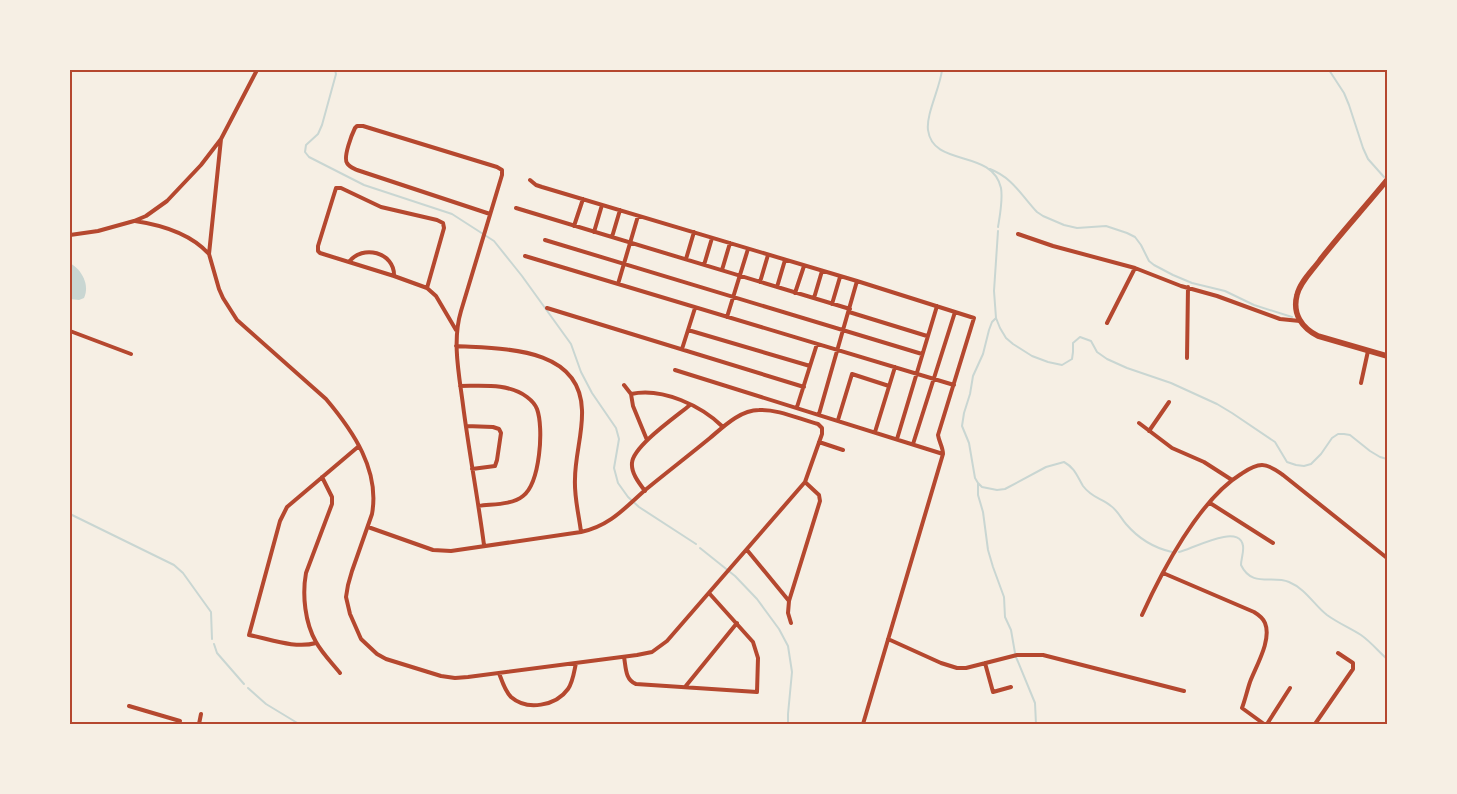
<svg xmlns="http://www.w3.org/2000/svg" width="1457" height="794" viewBox="0 0 1457 794" font-family="'Archivo Narrow',sans-serif">
<style>
.water{fill:#c9d6d2}
.lines{fill:none;stroke-linecap:round;stroke-linejoin:round}
.stream{stroke:#c9d6d2;stroke-width:2}
.minor{stroke:#b5482f;stroke-width:4}
.primary{stroke:#b5482f;stroke-width:5.5}
.neatline{fill:none;stroke:#b5482f;stroke-width:2}
</style>
<rect width="100%" height="100%" fill="#f6efe4"/>
<path class="water" d="M70 263C82 270 90 285 84 298L79 300 70 299Z"/>
<g class="lines">
<path class="stream" d="M335 70 336 74 322 125 318 134 306 145 305 152 309 157 364 185 452 214 494 241 522 276 571 344 581 372 592 393 616 428 619 439 614 468 618 483 628 497 639 507 696 544
M942 70C940 88 926 114 928 130 933 168 992 148 1001 188 1003 200 1000 215 998 227
M1329 70 1344 93 1349 105 1363 148 1368 159 1384 177
M990 169C1013 178 1021 195 1037 212L1043 216 1064 225 1077 228 1106 226 1127 233 1135 237 1141 245 1149 261 1154 265 1173 275 1192 283 1225 291 1254 305 1292 317
M998 231 994 291 996 318 1000 328 1006 338 1013 344 1032 356 1048 362 1062 365 1072 359 1073 352V343L1080 337 1091 341 1097 352 1107 359 1127 368 1171 383 1217 404 1232 413 1275 442 1287 462 1296 465 1304 466 1311 464 1321 454 1332 438 1338 434H1344L1350 435 1370 451 1380 457 1387 459
M996 318 992 322 989 330 983 354 973 376 970 394 964 413 962 426 969 443 975 478 978 483 982 487 997 490 1005 489 1046 467 1064 462C1075 468 1077 476 1083 486 1092 498 1101 498 1111 506 1117 510 1121 518 1126 524 1138 538 1154 548 1172 552
M978 483V495L983 512 988 550 993 567 1004 597 1005 617 1011 630 1015 653
M70 514 174 565 183 573 211 612 212 639
M700 548 735 576 757 599 779 629 788 646 792 672 788 714V724
M1179 552C1190 550 1240 522 1243 546 1244 552 1241 559 1241 565 1252 588 1272 575 1289 582 1306 589 1314 605 1327 615 1338 623 1350 628 1361 635 1371 642 1378 651 1387 659
M214 644 217 653 244 684
M1016 657 1035 703 1036 724
M248 688 266 704 299 724"/>
<path class="minor" d="M221 139 209 254 219 289 223 298 237 320 326 399C353 431 380 470 372 514L352 571 348 585 346 597 350 614 361 639 377 654 386 659 441 676 455 678 468 677 637 655 652 652 667 641 805 482 822 434V428L818 424C799 419 778 409 759 410 740 410 723 427 710 438 688 456 666 473 644 491 624 509 609 526 581 532L451 551 433 550 368 527
M530 180 536 185 542 187 857 281 974 318 938 435C939 442 943 447 943 454L863 724
M516 208 850 309
M135 221C162 225 190 233 209 254
M574 226 583 199
M594 232 602 205
M1018 234 1053 246 1135 268 1181 286 1217 296 1280 319 1300 321
M70 235 98 231 134 221 146 216 167 201 201 165 221 139 257 70
M612 237 620 210
M545 240 922 354
M525 256 954 385
M686 259 694 232
M349 262C362 244 395 252 394 276
M704 265 712 238
M722 270 730 243
M760 282 768 255
M618 284 638 216
M777 287 785 260
M427 288 444 228 443 223 437 220 381 207 341 188H336L318 246V251L320 253 394 276 427 288 436 296 456 330
M795 293 804 266
M814 298 822 271
M832 304 840 277
M547 308 804 387
M849 312 927 336
M727 317 748 249
M1107 323 1135 268
M688 330 810 366
M70 331 131 354
M456 346C502 349 580 346 582 410 583 433 575 456 575 479 574 497 579 515 581 532
M682 349 695 308
M1187 358 1188 287
M675 370 943 454
M1361 383 1368 351
M624 385 631 394 633 406 647 440
M460 386C482 386 509 383 527 397 531 400 535 404 537 409 544 428 540 483 523 496 512 505 492 504 479 506
M631 394C662 387 702 406 723 427
M797 407 817 344
M819 414 857 281
M838 420 852 374 889 386
M1139 423 1172 448 1204 462 1232 480
M466 426 493 427 499 429 501 433 497 460 495 466 472 469
M1149 431 1169 402
M875 432 895 367
M897 439 937 306
M819 442 843 450
M913 444 955 312
M322 477 332 497V504L306 573C302 595 305 623 316 642 322 653 332 663 340 673
M645 491C639 483 631 473 632 463 633 446 677 416 690 405
M1210 503 1273 543
M484 545C478 499 469 452 463 405 459 374 452 341 461 311L502 175V170L497 167 363 126H357L355 128C352 134 343 157 347 163 349 167 353 168 357 170L490 214
M747 550 789 601
M1163 573 1254 612C1259 615 1263 618 1265 623 1272 640 1256 666 1250 682 1247 691 1245 700 1242 708L1264 724
M1142 615C1162 571 1199 500 1241 474 1247 470 1254 465 1262 465 1270 465 1277 471 1283 475L1387 558
M791 623 788 613 789 601 820 501 819 495 805 482
M888 639 941 663 957 668H966L1017 655H1043L1184 691
M316 643C295 649 270 639 249 635L280 521 287 507 359 446
M624 657C626 667 625 680 636 684L757 692 758 658 753 642 709 593
M985 663 993 692 1011 687
M499 673C502 681 505 691 511 697 527 711 556 706 568 689 573 682 574 672 576 663
M685 687 737 623
M129 706 180 721
M199 724 201 714
M1267 724 1290 688
M1315 724 1353 669V663L1338 653"/>
<path class="primary" d="M1387 180C1365 207 1341 233 1320 260 1312 271 1300 282 1297 295 1292 314 1302 328 1318 336L1387 356"/>
</g>
<rect width="1457" height="794" fill="none" stroke="#f6efe4" stroke-width="142"/>
<rect x="71" y="71" width="1315" height="652" class="neatline"/>
</svg>
